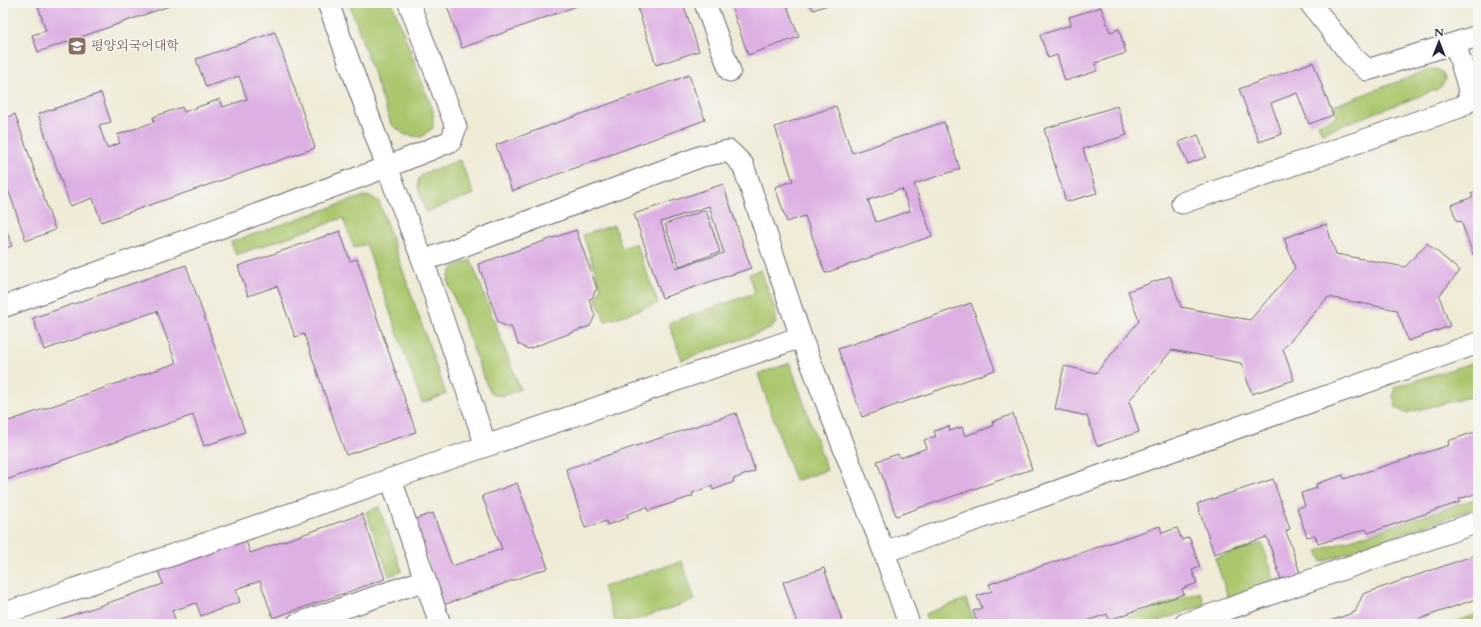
<svg xmlns="http://www.w3.org/2000/svg" width="1481" height="627" viewBox="0 0 1481 627" font-family="Cardo,'Noto Serif KR',serif">
<style>
.green{fill:#abc76e;stroke:#667454}
.building{fill:#ddafe3;fill-rule:evenodd}
.lines{fill:none;stroke-linecap:round;stroke-linejoin:round}
.street-casing{stroke:#6a6872;stroke-width:23}
.street{stroke:#fff;stroke-width:21}
.labels{text-anchor:middle;dominant-baseline:central;stroke-width:3;stroke-linejoin:round;paint-order:stroke}
.education-label{font-size:13px;fill:#785e54;stroke:#f6f6f2;text-anchor:start}
</style>
<rect width="100%" height="100%" fill="#f6f6f2"/>
<filter id="ink" filterUnits="userSpaceOnUse"><feTurbulence type="fractalNoise" baseFrequency=".025" numOctaves="2"/><feDisplacementMap in="SourceGraphic" scale="8" xChannelSelector="R" yChannelSelector="G"/><feConvolveMatrix kernelMatrix="1 2 1 2 8 2 1 2 1" color-interpolation-filters="sRGB"/></filter>
<filter id="wash" filterUnits="userSpaceOnUse"><feTurbulence type="fractalNoise" baseFrequency=".012" numOctaves="4" result="noise"/><feDisplacementMap in="SourceGraphic" scale="16" xChannelSelector="R" yChannelSelector="G"/><feGaussianBlur stdDeviation="0.9" result="paint"/><feColorMatrix in="noise" values="0 0 0 0 0 0 0 0 0 0 0 0 0 0 0 0 0 1.4 0 .05"/><feComposite in="paint" operator="in"/></filter>
<g filter="url(#wash)">
<rect width="100%" height="100%" fill="#efebd7"/>
<path class="green" d="M349 3H392L433 111V128L421 137 405 135 391 124Z
M1431 69C1445 68 1450 81 1438 89L1322 133 1318 124 1337 117 1333 106Z
M460 160 474 194 426 212 418 188V179L424 173Z
M364 196 372 197 379 202 446 394 422 403 366 244 354 248 343 218 236 255 231 242Z
M614 225 622 248 636 243 658 303 605 322 596 299 601 288 583 235Z
M471 260 520 389 503 396 492 394 487 386 448 282C450 265 457 265 471 260Z
M761 270 776 312V323L767 330 682 360 669 323 755 293 749 274Z
M1478 361V395L1405 413 1396 407 1393 396 1395 387Z
M790 363 827 470 795 481 758 374Z
M1478 498V507L1322 562 1317 551Z
M379 507 402 571 389 576 366 512Z
M1262 543 1276 584 1229 600 1215 558Z
M682 561 695 600 623 624H616L603 587Z
M1200 592 1205 605 1149 624H1107Z
M966 599 975 624H928L925 614Z
M1478 614V624H1447Z"/>
<g id="blocks">
<path class="building" d="M37 3H178L38 52 32 35 46 31Z
M455 3H585L462 48 447 6Z
M656 3H683L699 51 656 65 638 9Z
M730 3H786L799 37 748 55Z
M810 3H833L813 10Z
M1101 7 1110 32 1119 29 1126 53 1095 63 1097 71 1065 81 1057 55 1048 58 1040 35 1071 25 1069 17Z
M275 32 315 148 101 222 93 198 70 206 38 114 101 93 111 122 99 125 107 148 120 143 117 135 154 122 153 117 182 107 184 112 220 99 223 107 247 99 239 76 206 87 196 59Z
M1313 62 1333 115 1309 124 1297 93 1271 103 1282 134 1259 142 1239 89Z
M689 75 705 120 512 191 496 145Z
M836 106 852 153 944 122 960 169 914 184 932 236 825 273 805 216 787 222 775 187 793 181 775 127ZM902 189 910 211 876 222 868 200Z
M1117 106 1127 135 1083 149 1097 193 1066 202 1044 129Z
M15 114 55 230 26 241 3 175V119Z
M1198 135 1206 157 1188 164 1179 142Z
M723 184 751 268 662 298 634 214ZM709 206 724 253 676 268 661 222Z
M1478 191V252L1473 254 1461 221 1457 222 1451 205 1473 197 1471 194Z
M706 210 720 252 679 266 665 224Z
M3 220 12 246 3 249Z
M1326 224 1336 254 1405 267 1427 243 1460 271 1439 296 1450 326 1408 341 1397 310 1328 297 1283 349 1294 380 1252 394 1241 363 1172 350 1129 401 1139 432 1097 446 1087 416 1055 409 1064 366 1096 373 1139 321 1128 291 1170 276 1181 307 1250 320 1295 268 1284 238Z
M576 230 597 288 592 298 589 299 595 316 590 326 528 349 518 344 511 326 509 328 498 322 478 264Z
M340 231 350 261 357 259 416 432 346 455 304 334 295 337 277 286 248 296 238 266Z
M186 265 245 432 204 446 193 415 3 481V423L176 363 157 311 44 350 33 318Z
M971 303 995 370 862 417 838 349Z
M736 413 755 471 733 479 734 482 713 490 712 486 692 493 693 496 648 511 647 507 627 514 628 518 607 525 606 521 585 528 566 469Z
M1013 414 1032 469 896 516 877 461 898 454 900 458 927 448 924 440 936 436 934 431 949 426 950 431 962 427 965 436 993 426 992 422Z
M1475 432 1476 436 1478 435V493L1459 499 1460 502 1368 533 1366 529 1318 544 1315 535 1307 537 1297 508 1305 506 1301 493 1317 488 1316 484 1343 475 1344 479 1449 445 1448 441Z
M1273 479 1290 529 1286 531 1301 576 1282 582 1267 537 1214 554 1197 504Z
M517 483 548 568 443 605 413 520 433 513 452 566 502 549 482 496Z
M362 514 385 579 273 618 260 581 236 589 240 602 201 616 196 603 172 611 177 624H53L52 622 163 584 157 568 245 538 250 553Z
M1160 526 1162 533 1177 528 1182 540 1189 537 1200 567 1192 570 1197 583 1182 589 1184 594 1109 620 1107 614 1087 621 1088 624H978L973 611 982 608 977 596 992 591 989 584Z
M1478 554V598L1406 624H1322L1355 612 1363 594Z
M824 568 842 620 831 624H797L783 582Z"/>
</g>
</g>
<g filter="url(#ink)">
<use href="#blocks" fill-opacity="0" stroke="#6a6872" stroke-width="1"/>
<g class="lines">
<g class="street-casing">
<path id="street" d="M409 3 456 127 451 141 387 167 423 261 486 446 391 479 440 624
M705 3 730 71
M1310 3 1350 54 1367 70 1478 36
M1182 203 1460 107 1470 100 1468 86 1455 43
M423 261 702 156 729 151 743 165 801 337 884 552 909 624
M3 307 387 167 328 3
M486 446 801 337
M884 552 1478 343
M3 614 391 479
M297 624 425 580
M1185 624 1478 522"/>
</g>
<use href="#street" class="street"/>
</g>
</g>
<defs>
<g id="university-square" transform="scale(1)"><rect x="-9" y="-9" width="18" height="18" rx="4" fill="#8d6e63" stroke="#f6f6f2"/><path d="M0-5L7-2L0 1L-7-2ZM-4 1L0 2.5L4 1V4Q0 6-4 4Z" fill="#fff"/></g>
</defs>
<g fill-rule="evenodd">
<use href="#university-square" x="77" y="46"/>
</g>
<g class="labels">
<g class="education-label">
<text x="91" y="46">평양외국어대학</text>
</g>
</g>
<rect width="1481" height="627" fill="none" stroke="#f6f6f2" stroke-width="16"/>
<g transform="translate(1439 42)" stroke="#f6f6f2" stroke-width="3" paint-order="stroke">
<path d="M0-3L7 15L0 10L-7 15Z" fill="#22223b"/>
<text y="-6" font-size="11" font-weight="bold" text-anchor="middle" fill="#22223b">N</text>
</g>
</svg>
